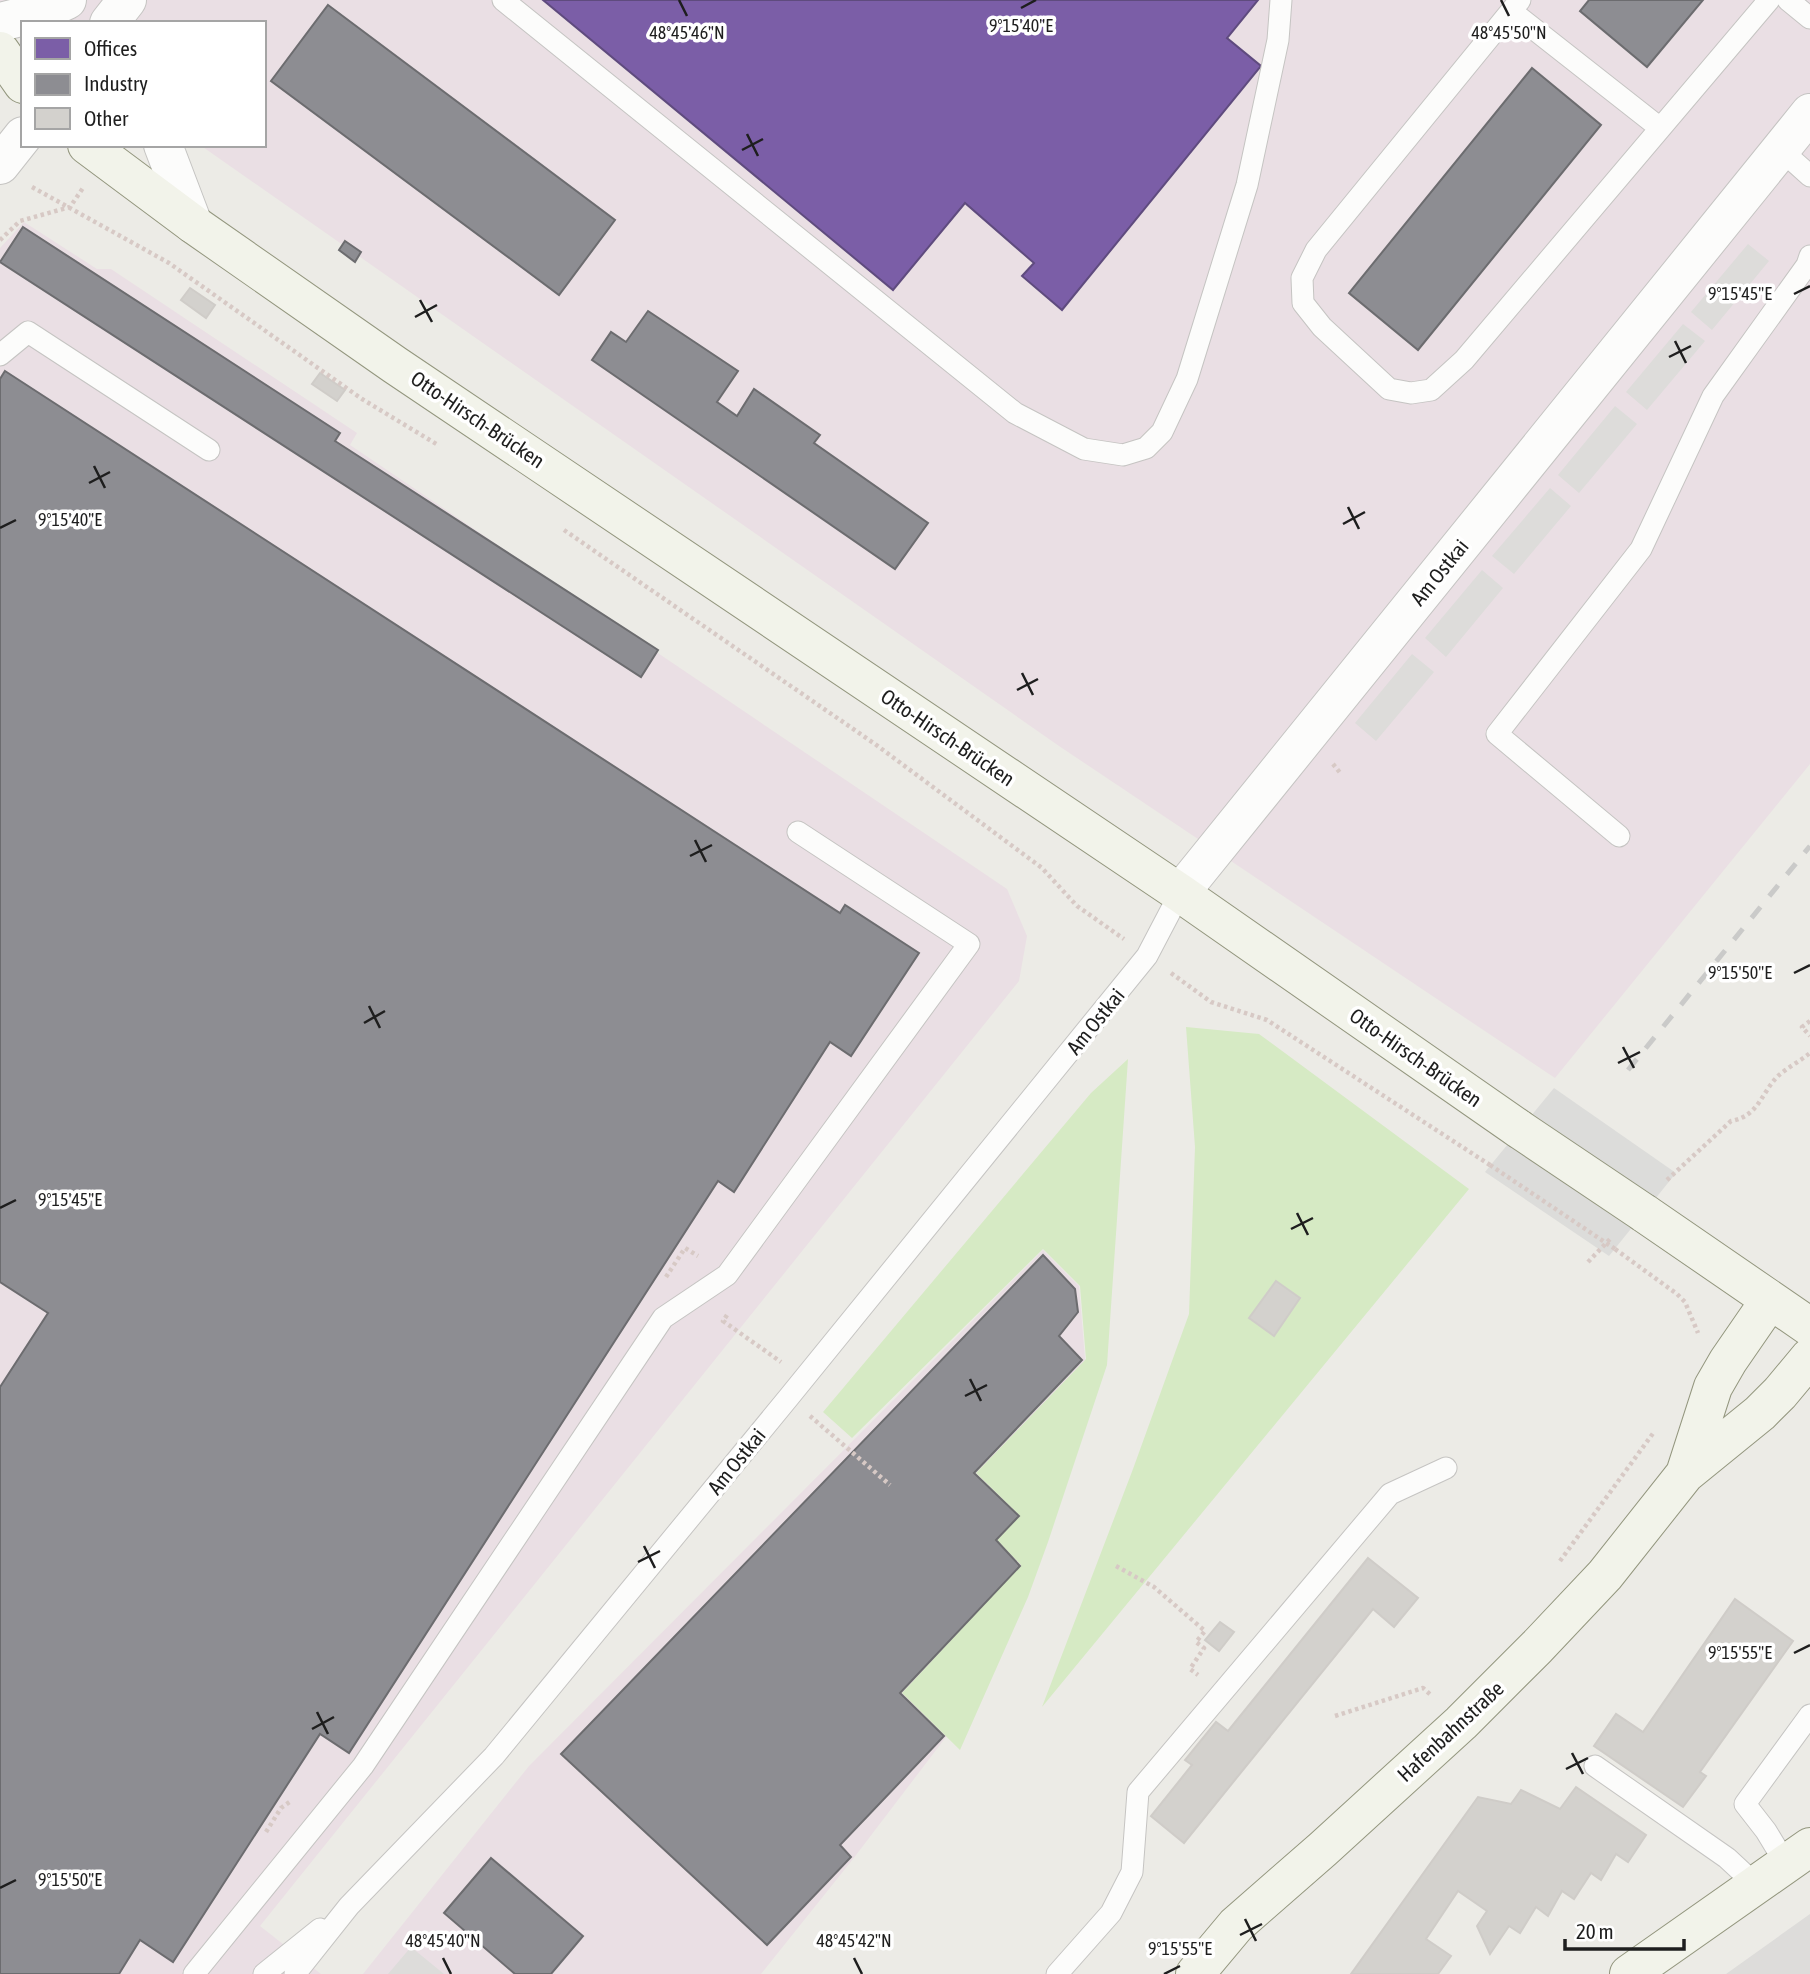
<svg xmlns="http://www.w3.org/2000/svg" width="1810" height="1974" viewBox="0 0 1810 1974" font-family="'Asap Condensed',sans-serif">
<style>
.industrial{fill:#eadfe4}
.grass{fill:#d6eac4}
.parking{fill:#dddcda}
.pier{fill:#dcdcda}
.offices{fill:#7b5ea7;stroke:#5f4b7e;stroke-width:2}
.industry{fill:#8d8d92;stroke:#6c6c6f;stroke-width:2}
.building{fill:#d3d1cd;stroke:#cfccc8;stroke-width:2}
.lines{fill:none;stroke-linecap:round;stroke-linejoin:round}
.service-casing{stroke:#c5c4c2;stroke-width:23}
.minor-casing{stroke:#c5c4c2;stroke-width:40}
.secondary-casing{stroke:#93967e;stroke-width:40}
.path{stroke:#d7c9c5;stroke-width:4.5;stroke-dasharray:3.5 3.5;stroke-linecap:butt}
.service{stroke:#fcfcfb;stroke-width:21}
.minor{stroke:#fcfcfb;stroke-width:38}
.secondary{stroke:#f2f3ea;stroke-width:38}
.rail{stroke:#cacac9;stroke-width:5;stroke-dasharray:14 14;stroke-linecap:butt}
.secondary-bridge-casing{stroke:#93967e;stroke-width:40;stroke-linecap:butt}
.path-bridge{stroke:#d7c9c5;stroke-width:4.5;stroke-dasharray:3.5 3.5;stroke-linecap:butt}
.secondary-bridge{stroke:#f2f3ea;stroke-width:38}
.ticks{fill:none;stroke:#1e1e1e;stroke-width:2.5}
.labels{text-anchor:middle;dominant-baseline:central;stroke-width:7;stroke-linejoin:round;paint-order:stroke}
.street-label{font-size:21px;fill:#1e1e1e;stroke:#fff}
.ticks-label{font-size:18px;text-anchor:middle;fill:#1e1e1e;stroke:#fff;stroke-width:7;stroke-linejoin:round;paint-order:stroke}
</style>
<rect width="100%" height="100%" fill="#ecebe6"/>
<path class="industrial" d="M0 0H1810V764L1555 1078 1059 746 200 145H264V23H23L0 8Z
M24 222 97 269H111L357 433 350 445 1007 889 1027 936 1019 981 260 1926 321 1974H0V248Z
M1043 1250 1079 1286 1085 1359 1023 1514V1564L946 1737 853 1859 761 1974H363L529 1766Z"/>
<path class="grass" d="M1186 1027 1259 1034 1469 1189 1042 1707 1133 1469 1189 1314 1195 1147Z
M1128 1059 1107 1365 1048 1542 1028 1597 960 1750 902 1693 1021 1565 997 1540 1020 1516 976 1473 1086 1359 1080 1286 1043 1249 852 1438 823 1412 1091 1093Z"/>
<path class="parking" d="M1748 244 1769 261 1712 330 1691 312Z
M1683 324 1705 341 1647 410 1626 392Z
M1615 406 1637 424 1579 493 1558 475Z
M1550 488 1571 506 1514 574 1492 556Z
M1482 570 1503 588 1446 657 1425 638Z
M1412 654 1434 672 1376 741 1355 723Z
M1810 1914V1974H1726Z
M411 1947 444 1974H388Z"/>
<path class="pier" d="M1554 1088 1676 1173 1609 1256 1485 1172Z"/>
<path class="offices" d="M543 0H1258L1227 38 1261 66 1062 310 1022 276 1034 263 965 203 893 290Z"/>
<path class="industry" d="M1589 0H1703L1647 67 1580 11Z
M328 5 615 220 559 295 271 81Z
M1532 68 1601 125 1418 350 1349 293Z
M23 227 340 433 335 441 658 650 641 677 0 262Z
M345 241 361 252 355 262 339 250Z
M648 311 738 371 717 402 737 416 754 389 820 435 814 443 928 523 895 569 592 360 611 332 626 342Z
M5 371 840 913 845 905 919 953 851 1056 830 1042 734 1192 718 1181 349 1753 320 1734 173 1962 140 1940 119 1974H0V1387L48 1313 0 1282V379Z
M1043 1255 1075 1289 1078 1312 1059 1336 1082 1360 974 1473 1019 1516 996 1540 1020 1566 900 1693 944 1736 840 1845 851 1857 767 1945 561 1754Z
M491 1858 583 1936 551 1974H515L444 1913Z"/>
<path class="building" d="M190 288 215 305 206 318 181 300Z
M320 373 345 390 337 401 312 384Z
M1276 1281 1300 1298 1274 1336 1249 1318Z
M1368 1558 1418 1598 1394 1627 1373 1609 1184 1843 1151 1816 1192 1765 1185 1760 1216 1722 1228 1731Z
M1735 1599 1793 1641 1700 1772 1706 1776 1683 1807 1594 1746 1616 1714 1643 1732Z
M1220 1622 1234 1632 1219 1651 1205 1640Z
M1576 1787 1646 1835 1628 1862 1616 1854 1601 1880 1591 1873 1574 1899 1562 1891 1548 1916 1536 1907 1520 1933 1509 1926 1490 1954 1477 1926 1487 1911 1458 1891 1426 1939 1451 1956 1438 1974H1351L1478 1797 1511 1804 1521 1790 1560 1809Z"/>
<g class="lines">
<g class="service-casing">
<path id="service" d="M503 0 1015 413 1084 449 1123 455 1146 448 1162 432 1187 379 1247 185 1278 40 1281 0
M1520 0 1316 250 1302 278 1303 303 1322 327 1389 389 1411 393 1431 390 1464 360 1769 0
M1788 0 1810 18
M1511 11 1660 128
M1780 149 1810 176
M0 355 28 332 209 450
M1619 836 1497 734 1641 549 1713 396 1807 265 1810 256
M1595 1766 1727 1858 1756 1885
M1786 1864 1766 1831 1745 1804 1810 1715
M194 1974 363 1766 663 1318 727 1275 969 944 798 832
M264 1974 320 1929
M295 1974 349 1906 494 1756 789 1397 1147 956 1180 893
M1057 1974 1111 1913 1132 1872 1138 1792 1390 1494 1446 1468"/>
</g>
<g class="minor-casing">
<path id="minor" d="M0 22 41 12 67 0
M109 23 127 0
M163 145 193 224
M0 165 23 136
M1180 893 1810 113"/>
</g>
<g class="secondary-casing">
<path id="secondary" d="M0 51 23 84
M87 145 193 224 395 365 1180 893 1519 1129
M1644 1213 1810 1327
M1685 1474 1713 1387 1728 1361 1770 1300
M1195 1974 1236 1925 1323 1849 1461 1723 1537 1647 1605 1575 1685 1474 1760 1413 1780 1393 1810 1357
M1629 1974 1810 1847"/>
</g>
<path class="path" d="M32 187 169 263 362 399 438 445
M0 240 20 221 70 207 83 188
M564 530 875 744 1042 868 1077 906 1124 939
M1333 764 1341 774
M1171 973 1211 1002 1267 1020 1490 1165
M1810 1021 1802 1027 1810 1036
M1667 1180 1731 1121C1759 1116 1761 1093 1778 1076 1787 1068 1800 1061 1810 1053
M1615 1249 1677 1294 1685 1302 1698 1333
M1588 1262 1612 1237
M666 1277 685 1248 698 1256
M727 1315 723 1321 781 1362
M810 1416 890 1485
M1560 1561 1654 1432
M1116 1566 1154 1587 1205 1631 1196 1642 1204 1648 1190 1669 1198 1675
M1335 1716 1423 1688 1432 1696
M266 1832 281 1808 291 1801"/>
<use href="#service" class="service"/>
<use href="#minor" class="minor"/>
<use href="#secondary" class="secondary"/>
<path class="rail" d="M1628 1070 1810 846"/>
<g class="secondary-bridge-casing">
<path id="secondary-bridge" d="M1519 1129 1644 1213"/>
</g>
<path class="path-bridge" d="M1490 1165 1615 1249"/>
<use href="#secondary-bridge" class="secondary-bridge"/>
</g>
<path class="ticks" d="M679 0 687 16M1501 0 1509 16M1021 8 1036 0M747 134 758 156M742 150 763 139M1794 294 1810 286M420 300 432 322M415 317 437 305M1675 341 1686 363M1669 357 1691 346M94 466 105 488M89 483 110 472M1348 507 1359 529M1343 524 1365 512M0 528 16 520M1022 673 1033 695M1017 690 1038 679M695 840 706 862M690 856 712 845M1794 973 1810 965M369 1006 380 1028M364 1023 385 1011M1623 1047 1634 1068M1618 1063 1640 1052M0 1208 16 1200M1297 1213 1308 1235M1291 1229 1313 1218M970 1379 981 1401M965 1396 987 1385M644 1546 655 1568M638 1562 660 1551M1794 1653 1810 1645M317 1712 328 1734M312 1729 334 1717M1572 1753 1583 1774M1566 1769 1588 1758M0 1888 16 1880M1245 1919 1256 1941M1240 1935 1262 1924M443 1958 451 1974M854 1958 862 1974M1164 1974 1180 1966"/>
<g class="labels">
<g class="street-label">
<text transform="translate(478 419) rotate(34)">Otto-Hirsch-Brücken</text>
<text transform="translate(1439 572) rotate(-51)">Am Ostkai</text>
<text transform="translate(948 737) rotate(34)">Otto-Hirsch-Brücken</text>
<text transform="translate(1095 1021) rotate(-51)">Am Ostkai</text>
<text transform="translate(1416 1057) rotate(35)">Otto-Hirsch-Brücken</text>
<text transform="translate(736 1461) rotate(-51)">Am Ostkai</text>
<text transform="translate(1450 1731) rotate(-43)">Hafenbahnstraße</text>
</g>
</g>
<g class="ticks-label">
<text x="1021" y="32">9°15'40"E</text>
<text x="687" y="39">48°45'46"N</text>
<text x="1509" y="39">48°45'50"N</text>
<text x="1740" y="300">9°15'45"E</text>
<text x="70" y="526">9°15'40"E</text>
<text x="1740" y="979">9°15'50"E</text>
<text x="70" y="1206">9°15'45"E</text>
<text x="1740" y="1659">9°15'55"E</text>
<text x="70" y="1886">9°15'50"E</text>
<text x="443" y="1947">48°45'40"N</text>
<text x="854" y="1947">48°45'42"N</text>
<text x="1180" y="1955">9°15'55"E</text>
</g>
<rect x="21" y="21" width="245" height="126" fill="#ffffff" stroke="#a5a5a5" stroke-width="2"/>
<rect x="35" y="38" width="35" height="21" fill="#7b5ea7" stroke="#a5a5a5" stroke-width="2"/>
<text x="84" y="56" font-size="21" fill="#1e1e1e">Offices</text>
<rect x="35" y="74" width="35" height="21" fill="#8d8d92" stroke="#a5a5a5" stroke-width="2"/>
<text x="84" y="91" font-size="21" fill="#1e1e1e">Industry</text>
<rect x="35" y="108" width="35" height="21" fill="#d3d1cd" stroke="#a5a5a5" stroke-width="2"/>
<text x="84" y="126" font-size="21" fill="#1e1e1e">Other</text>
<path d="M1565 1939v10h119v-10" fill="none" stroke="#1e1e1e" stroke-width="3.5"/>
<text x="1576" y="1939" font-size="21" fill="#1e1e1e" stroke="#ffffff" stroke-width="5" paint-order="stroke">20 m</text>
</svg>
